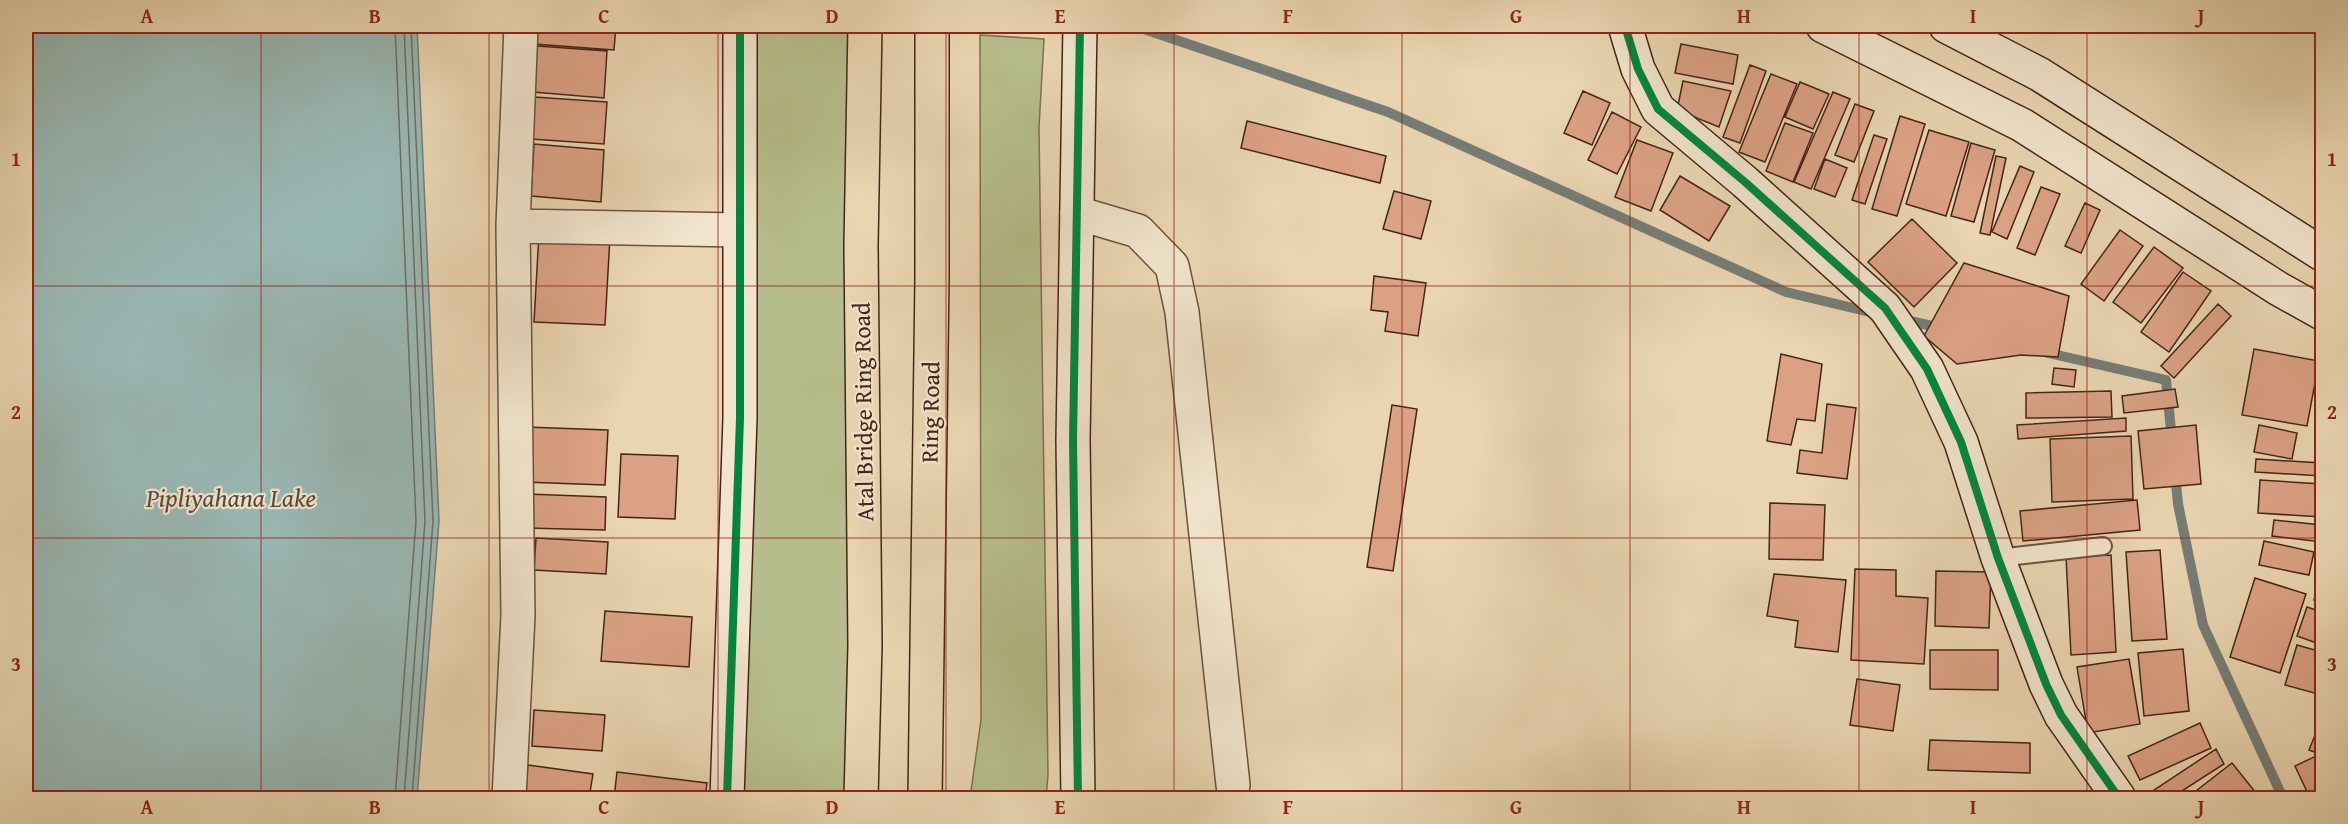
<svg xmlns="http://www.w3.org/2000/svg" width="2348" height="824" viewBox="0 0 2348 824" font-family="'Gentium Book Plus',serif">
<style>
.green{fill:#b6bd8c;stroke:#7d7152;stroke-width:1.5}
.water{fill:#99b7b3;stroke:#777d75;stroke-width:1.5}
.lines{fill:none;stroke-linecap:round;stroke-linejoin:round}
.shore{stroke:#6e6e65;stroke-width:1.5}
.stream{stroke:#777d75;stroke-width:10}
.building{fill:#dba185;stroke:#442517;stroke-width:1.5}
.lane-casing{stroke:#6d513e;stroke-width:20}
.street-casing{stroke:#6d513e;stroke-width:36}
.secondary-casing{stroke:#442517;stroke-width:36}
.primary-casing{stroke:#442517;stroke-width:36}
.lane{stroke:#f1e4cc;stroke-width:16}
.street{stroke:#f1e4cc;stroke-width:33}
.secondary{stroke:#f1e4cc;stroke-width:33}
.primary{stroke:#e9d5b1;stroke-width:33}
.cycleway-casing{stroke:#f1e4cc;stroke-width:11}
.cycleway{stroke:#00873e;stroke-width:8}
.grid{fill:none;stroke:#8f2418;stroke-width:1.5;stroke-opacity:0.55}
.labels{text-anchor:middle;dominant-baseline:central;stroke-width:4.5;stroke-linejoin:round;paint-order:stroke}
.street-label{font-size:24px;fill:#442517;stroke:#f1e4cc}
.water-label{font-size:26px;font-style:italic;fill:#594a3e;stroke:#f1e4cc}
.neatline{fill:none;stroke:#8f2418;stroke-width:2}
.grid-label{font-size:20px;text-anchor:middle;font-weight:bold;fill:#8f2418}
</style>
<rect width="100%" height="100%" fill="#e9d5b1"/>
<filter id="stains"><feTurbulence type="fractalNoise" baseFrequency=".00333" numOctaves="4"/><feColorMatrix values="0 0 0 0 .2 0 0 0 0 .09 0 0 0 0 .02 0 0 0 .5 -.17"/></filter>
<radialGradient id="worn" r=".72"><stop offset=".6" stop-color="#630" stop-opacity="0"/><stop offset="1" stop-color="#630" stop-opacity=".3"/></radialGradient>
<path class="green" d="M755 26H852L875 798H729Z
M980 35 1044 39 1039 127 1048 775 1046 798H970L981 720Z"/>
<path class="water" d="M26 26H417L439 521 417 798H26Z"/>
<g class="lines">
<path class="shore" d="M395 26 416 521 395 798
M404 26 425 521 404 798
M411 26 433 521 412 798"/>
<path class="stream" d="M1135 26 1388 112 1786 292 1874 313
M1901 319 1941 328
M2044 352 2166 380 2172 440
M2175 473 2178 504 2203 625 2283 798"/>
</g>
<path class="building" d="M536 26H616L614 50 534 44Z
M1681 44 1738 55 1733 84 1675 73Z
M537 46 607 51 604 98 533 92Z
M1750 65 1766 71 1740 143 1723 137Z
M1771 74 1797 84 1765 162 1739 152Z
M1683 81 1731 91 1719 127 1677 110Z
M1800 82 1829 94 1813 129 1785 117Z
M1583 91 1610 103 1592 145 1564 133Z
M1833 92 1850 99 1811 189 1794 182Z
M534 97 607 102 604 144 531 139Z
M1855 104 1874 111 1854 162 1835 155Z
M1612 112 1641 127 1617 174 1588 160Z
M1900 116 1925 124 1897 216 1872 209Z
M1247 121 1386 156 1380 183 1241 148Z
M1785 123 1813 133 1793 182 1766 171Z
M1929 130 1969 142 1946 216 1906 204Z
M1874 135 1887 139 1865 204 1852 200Z
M1637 140 1673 153 1651 211 1615 197Z
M1971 143 1995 150 1974 222 1951 216Z
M534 144 604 150 601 202 531 196Z
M1996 156 2006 158 1990 235 1980 233Z
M1825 159 1847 168 1835 197 1814 189Z
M2020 166 2034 172 2007 239 1992 232Z
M1680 176 1730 206 1709 241 1660 210Z
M2041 187 2060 194 2035 255 2017 248Z
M1394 191 1431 201 1421 239 1383 229Z
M2085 203 2100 210 2081 253 2065 246Z
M1912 219 1957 263 1914 307 1868 262Z
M2120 230 2143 246 2104 301 2081 284Z
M539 233 610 237 605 325 534 322Z
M2154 247 2183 268 2141 323 2113 302Z
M1964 263 2069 296 2058 357 2021 355 1957 364 1924 336Z
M2183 272 2211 291 2169 352 2141 332Z
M1374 276 1426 283 1418 336 1385 331 1388 312 1371 310Z
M2218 304 2231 316 2174 378 2161 366Z
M2254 349 2319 361 2307 426 2242 415Z
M1781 354 1822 364 1815 421 1797 419 1791 445 1767 441Z
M2054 368 2076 370 2074 387 2052 384Z
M2175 389 2178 407 2124 413 2122 396Z
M2111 391 2112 417 2026 418V393Z
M1827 404 1856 408 1847 479 1797 473 1800 450 1822 453Z
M1392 405 1417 409 1393 571 1367 567Z
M2126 418V431L2018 439 2017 425Z
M2196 425 2201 484 2144 489 2138 431Z
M2259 425 2297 433 2292 459 2254 452Z
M526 427 608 430 605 485 524 482Z
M2131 436 2133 499 2052 502 2050 439Z
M621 454 678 456 675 519 618 517Z
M2256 459 2322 463V476L2255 472Z
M2260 480 2322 484V517L2258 513Z
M527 494 606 497 605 530 526 528Z
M2137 500 2140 530 2023 541 2020 511Z
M1770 503 1825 505 1823 560 1769 559Z
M2274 520 2322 525V542L2272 536Z
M536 538 608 542 606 574 534 570Z
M2264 541 2314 552 2309 575 2259 565Z
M2160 550 2167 639 2132 641 2126 552Z
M2111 555 2116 652 2071 655 2066 557Z
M1855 569 1896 570V596L1928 598 1924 664 1851 660Z
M1936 571 1991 572 1989 628 1935 626Z
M1774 574 1846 580 1838 652 1795 647 1798 621 1767 616Z
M2255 578 2306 594 2280 673 2230 657Z
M2317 589 2322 590V603L2314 600Z
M2307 607 2322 612V645L2297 636Z
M605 611 692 617 689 667 601 661Z
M2297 645 2322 652V695L2285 685Z
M2183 649 2189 711 2144 716 2138 653Z
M1930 650H1998V690L1930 689Z
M2129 659 2140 724 2088 733 2077 667Z
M1857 679 1900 685 1893 731 1850 725Z
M534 710 605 715 602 751 532 746Z
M2322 718V755L2309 750Z
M2200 723 2211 748 2140 780 2128 756Z
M1930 740 2030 743V773L1928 770Z
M2216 749 2224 764 2171 798H2147L2145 796Z
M2316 756 2322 760V798H2310L2295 766Z
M2232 763 2260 798H2187Z
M528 765 593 774 589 798H524Z
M617 772 707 783 705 798H614Z"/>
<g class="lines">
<g class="lane-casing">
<path id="lane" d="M1998 558 2103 546"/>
</g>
<g class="street-casing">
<path id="street" d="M521 26 513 226 739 230
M1077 213 1138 231 1172 266 1182 312 1233 785
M509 798 518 615 513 226"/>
</g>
<g class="secondary-casing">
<path id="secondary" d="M1625 26 1638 69 1658 109 1745 182 1885 308 1927 369 1961 442 1998 558 2046 684 2061 715 2119 798
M1823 26 2022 125 2279 289 2322 313
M1946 26 2039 74 2322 254
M727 798 740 418V26
M1078 798 1073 440 1080 26"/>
</g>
<g class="primary-casing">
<path id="primary" d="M861 798 865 645 861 245 865 26
M925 798 932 278V26"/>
</g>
<use href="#lane" class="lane"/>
<use href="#street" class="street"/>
<use href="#secondary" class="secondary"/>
<use href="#primary" class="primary"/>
<g class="cycleway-casing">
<path id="cycleway" d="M1625 26 1638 69 1658 109 1745 182 1885 308 1927 369 1961 442 1998 558 2046 684 2061 715 2119 798
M727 798 740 418V26
M1078 798 1073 440 1080 26"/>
</g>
<use href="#cycleway" class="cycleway"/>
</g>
<path class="grid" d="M261 26V798M489 26V798M718 26V798M946 26V798M1174 26V798M1402 26V798M1630 26V798M1859 26V798M2087 26V798M26 286H2322M26 538H2322"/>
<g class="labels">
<g class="street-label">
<text transform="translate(863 412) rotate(-91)">Atal Bridge Ring Road</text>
<text transform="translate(930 412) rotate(-89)">Ring Road</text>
</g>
<g class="water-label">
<text x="231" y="497">Pipliyahana Lake</text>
</g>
</g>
<rect width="2348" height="824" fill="none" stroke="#e9d5b1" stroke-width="66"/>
<rect x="33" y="33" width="2282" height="758" class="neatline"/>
<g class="grid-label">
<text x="147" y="23">A</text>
<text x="375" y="23">B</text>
<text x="604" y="23">C</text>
<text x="832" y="23">D</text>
<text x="1060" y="23">E</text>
<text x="1288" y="23">F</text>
<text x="1516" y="23">G</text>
<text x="1744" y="23">H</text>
<text x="1973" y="23">I</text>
<text x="2201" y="23">J</text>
<text x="16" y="166">1</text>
<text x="2332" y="166">1</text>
<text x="16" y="419">2</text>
<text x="2332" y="419">2</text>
<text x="16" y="671">3</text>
<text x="2332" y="671">3</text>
<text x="147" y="814">A</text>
<text x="375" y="814">B</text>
<text x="604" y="814">C</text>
<text x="832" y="814">D</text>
<text x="1060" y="814">E</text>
<text x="1288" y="814">F</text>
<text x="1516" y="814">G</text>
<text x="1744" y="814">H</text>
<text x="1973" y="814">I</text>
<text x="2201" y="814">J</text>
</g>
<rect width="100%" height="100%" filter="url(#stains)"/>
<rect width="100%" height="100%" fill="url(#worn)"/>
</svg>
